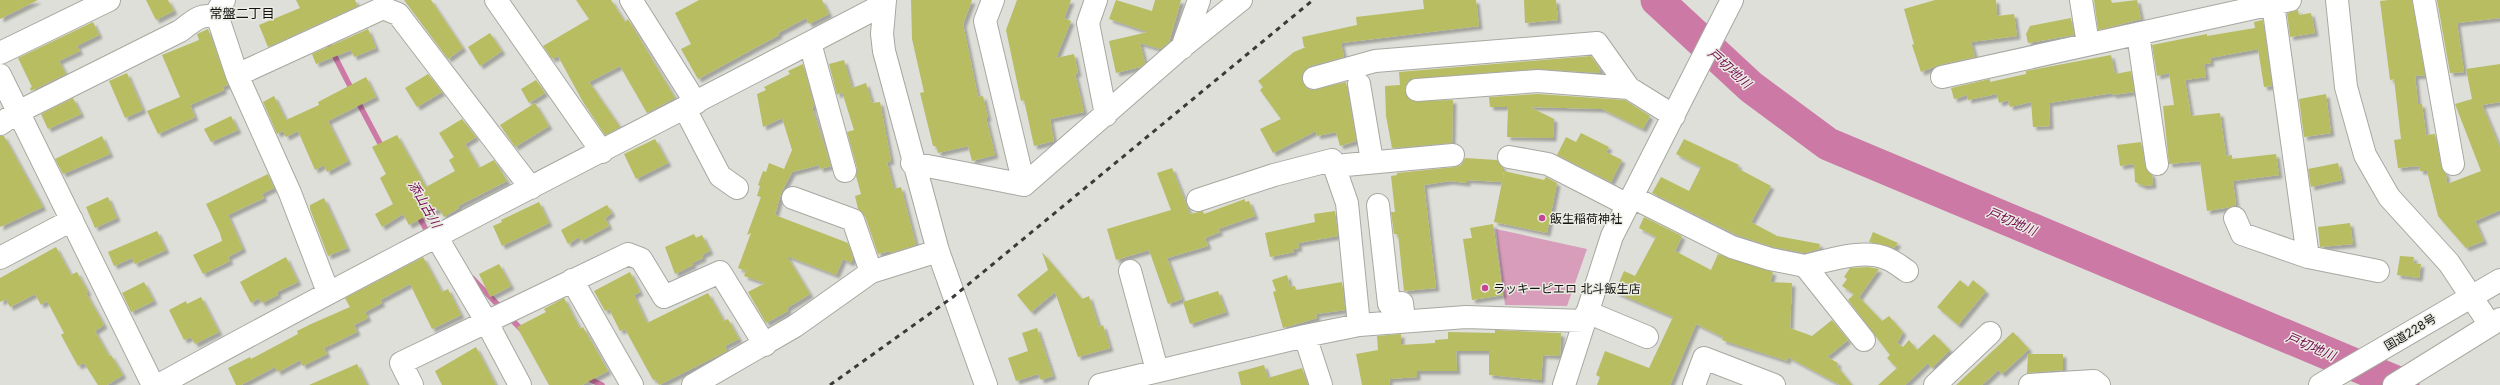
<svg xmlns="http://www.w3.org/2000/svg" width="2500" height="385" viewBox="0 0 2500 385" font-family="Inter,'Noto Sans JP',sans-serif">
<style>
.green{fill:#d79dba}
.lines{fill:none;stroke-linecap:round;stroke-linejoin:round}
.stream{stroke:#cc79a5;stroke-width:5.5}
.river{stroke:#cc79a5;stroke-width:33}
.building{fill:#b7bd61;filter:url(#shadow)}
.minor-casing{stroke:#a8a8a2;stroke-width:24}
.major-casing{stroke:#a8a8a2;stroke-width:24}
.highway-casing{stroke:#a8a8a2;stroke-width:24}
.minor{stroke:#fff;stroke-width:22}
.major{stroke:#fff;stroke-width:22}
.highway{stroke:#fff;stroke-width:22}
.rail{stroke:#3a3a37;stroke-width:3;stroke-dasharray:5 5;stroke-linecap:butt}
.poi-dot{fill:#c64691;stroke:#ecece5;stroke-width:1.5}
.labels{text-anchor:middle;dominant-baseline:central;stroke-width:3;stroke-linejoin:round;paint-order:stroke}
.poi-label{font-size:12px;fill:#121210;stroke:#ecece5;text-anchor:start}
.street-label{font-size:12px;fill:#121210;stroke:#ecece5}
.neighbourhood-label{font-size:13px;fill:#121210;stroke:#ecece5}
.water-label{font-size:13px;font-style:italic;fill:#700a4d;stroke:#ecece5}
</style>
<defs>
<filter id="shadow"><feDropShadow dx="3.5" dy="3.5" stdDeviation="1" flood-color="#0004"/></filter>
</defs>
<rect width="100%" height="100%" fill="#dedfd8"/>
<path class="green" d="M1496 229 1587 249 1567 306 1505 305Z"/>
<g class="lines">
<path class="stream" d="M326 39 353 92
M357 100 383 149
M417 213 429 235
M472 278 502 309
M509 317 523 331
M585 377 602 385"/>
<path class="river" d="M1657 0 1751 87 1828 144 2403 385"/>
</g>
<path class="building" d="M0 0H38L0 19Z
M146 0H168L174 11 156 20Z
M296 0H355L358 6 268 47 259 25 300 8Z
M404 0H431L463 48 448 59Z
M576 0H611L625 22 628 19 675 98 647 113 620 66 589 82 620 127 605 135 583 102 558 56 552 59 543 46 589 19Z
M699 0H822L829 14 809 24 806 18 778 33 779 35 698 79 681 49 691 44 675 13Z
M911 0H972L963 24 978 97 983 96 988 118H986L995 155 972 161 968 146 938 153 936 146H933L920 93 924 92 912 39Z
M1017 0H1071L1064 18 1071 21 1056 58 1074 54 1078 73 1075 74 1084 112 1050 119 1054 141 1034 146 1024 100 1021 101 1006 30Z
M1116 0 1152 11 1155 0H1181L1169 42 1160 49 1140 43 1145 63 1140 67 1116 73 1109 41 1148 32 1109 19Z
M1423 0H1476L1479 26 1341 43 1344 57 1310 66 1302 75V81L1306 87 1311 90 1346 82 1356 141 1340 146 1336 132 1317 136 1316 131 1273 153 1260 129 1281 119 1260 90 1263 87 1258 81 1294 52 1306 47H1304L1302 37 1357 25 1356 17 1424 9Z
M1524 0H1556L1558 20 1525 23Z
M1935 0H1996L1997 16 2014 14 2017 36 1971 42 1975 57 1939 65 1921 72 1912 45 1914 44 1904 9Z
M2094 0H2111L2112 3 2137 0 2141 19 2098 30Z
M2389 0H2412L2425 75 2415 76 2418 104H2422L2426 135 2435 134 2441 166 2446 174 2447 184 2481 171 2455 104 2472 99 2466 69 2500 64V102L2482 105 2500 148V210L2475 221 2484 241 2466 248 2438 216 2427 171H2420L2419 166 2398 168 2394 140 2401 139 2394 79 2390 80 2380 1Z
M2437 0H2500V18L2457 23 2464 72 2450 73Z
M2298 10 2299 15 2311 13 2315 33 2290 37 2287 13Z
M2071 18 2074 35 2028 43 2026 34 2030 26Z
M2263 20 2272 86 2264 87 2258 49 2210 58 2211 63 2204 64 2206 77 2185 80 2191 116 2220 113 2226 156 2232 155V159L2276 154 2279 175 2233 181 2236 206 2207 211 2200 161 2169 164 2163 106 2174 105 2169 73 2157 76 2152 45 2207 34V36L2255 28 2254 22Z
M93 22 99 35 77 46 80 51 59 61 66 74 31 91 30 88 32 87 18 58Z
M208 29 228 85 222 87 224 90 190 105 195 117 158 134 147 111 180 97 162 55 199 40 197 34Z
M368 29 376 48 354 57 351 50 316 64 312 54Z
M490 33 502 51 480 66 468 47Z
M2111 55 2115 74 2131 71 2134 92 2113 95 2112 93 2049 103 2050 126 2033 127 2031 102 2010 107 2008 100 1999 103 1997 94 1968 100 1967 95 1954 99 1951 88 1990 79V82L2026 74V71Z
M1591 56 1600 69V73L1537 69 1410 79 1406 85 1405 91 1412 101 1453 100 1452 143 1392 148 1386 116 1385 86 1400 85 1399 72Z
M844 60 852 88 866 83 872 103 880 102 891 161 887 162 894 189 901 187 916 245 890 253V251L878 254 865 216 858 209 855 196 861 194 856 176 857 168 847 132 854 130 842 92 837 95 829 64Z
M803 64 814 106 812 108 831 166 820 169 819 165 792 172 781 193 775 215 848 243 853 258 851 263 843 259 836 275 787 256 810 294 787 308 788 311 766 323 748 292 765 283 744 276 746 271 738 268 751 233 747 235 761 197 757 196 760 186 758 185 763 171 766 172 769 163 784 169 792 150 782 118 763 127 757 94 766 90 764 87 790 74 788 71Z
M127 73 143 110 125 118 109 81Z
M428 74 442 92 417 107 405 88Z
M366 77 376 97 328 121 348 161 327 172 324 165 315 170 298 131 286 137 283 131 277 134 263 102 274 96 286 120 319 105 318 102Z
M536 80 545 93 529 103 521 89Z
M1538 94 1625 100 1650 116 1643 129 1602 109 1530 107 1554 119 1553 138 1507 137 1508 107H1490L1489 97Z
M2326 94 2331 133 2304 137 2299 99Z
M73 98 81 114 48 129 41 114Z
M535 103 549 126 515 147 500 125Z
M231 116 238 130 211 142 204 129Z
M462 119 476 137 465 144 479 168 494 160 507 181 458 206 459 208 444 217 439 209 409 225 403 214 382 227 375 214 393 204 380 178 386 174 372 147 397 135 426 187 455 171 449 160 454 157 439 133Z
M1581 133 1609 147 1606 152 1622 160 1611 182 1557 155 1566 137 1576 142Z
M0 136H4L43 207 0 227Z
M102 136 110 154 63 174 55 159Z
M655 139 668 163 636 179 624 154Z
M1684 139 1739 165 1737 168 1771 186 1751 222 1777 236 1820 244 1819 249 1805 253 1773 247 1737 235 1652 193 1661 177 1689 191 1701 167 1676 154Z
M2141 142 2145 166 2152 175 2153 185 2144 186 2135 182 2134 164 2120 166 2117 145Z
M1465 158 1497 160 1503 168V180L1504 171 1544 180 1546 177 1557 183 1547 233 1494 222 1502 182 1467 180V183L1450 181 1424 185 1436 288 1404 291 1398 234H1394L1391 212H1395L1391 176 1397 175V173L1455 167 1461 165Z
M2338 163 2342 180 2311 187 2308 169Z
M1172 168 1190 214 1203 211 1204 214 1245 199V202L1249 201 1255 216 1218 229 1220 232 1205 238 1208 246 1167 258 1182 299 1168 304 1149 250 1116 260 1107 229 1171 210 1157 173Z
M268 174 274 188 262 194 264 198 228 215 243 249 228 257 230 261 203 274 193 255 222 241 220 233 206 204Z
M108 197 117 218 95 228 86 207Z
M324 198 347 248 328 256 310 209V205Z
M539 202 549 223 502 246 493 226 502 222 501 220Z
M607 205 612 213 605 218 609 226 581 241 579 237 568 244 561 230Z
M1335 211 1338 236 1298 243 1299 248 1294 249V252L1270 257 1265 233 1315 222 1314 214Z
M1644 217 1682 236 1675 251 1711 270 1718 254 1773 272 1770 282 1792 283 1790 328 1812 336 1832 320 1848 340 1827 357 1838 363 1837 366 1852 385H1840L1788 357 1787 361 1722 340 1723 337 1696 324 1670 385H1597L1600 377 1596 375 1605 351 1649 368 1673 317 1615 292 1624 271 1635 276 1656 237 1639 228Z
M2350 223 2353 244 2320 247 2318 227Z
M1493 224 1503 295 1472 300 1463 239 1472 238 1470 228Z
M157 231 166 250 135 264 132 258 114 266 108 252Z
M1873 232 1898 243 1894 248 1869 242Z
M694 234 696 238 702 235 710 251 702 255 703 258 692 263 693 265 675 274 665 247Z
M56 247 71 275 77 272 88 292 86 293 104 325 95 331 109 356 111 355 123 375 107 385H98L84 363 78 366 61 335 64 333 47 301 41 305 35 294 10 307 6 299 0 302V278Z
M1042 252 1082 299 1089 296 1099 327 1103 325 1110 348 1078 357 1055 292 1031 312 1017 295 1048 270Z
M2400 256 2414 257 2413 263 2421 264 2419 278 2397 275Z
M286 257 298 282 277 292 278 295 262 303 259 298 251 303 240 282Z
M423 257 442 292 448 289 461 315 432 329 410 284 380 300 382 303 365 312 368 318 354 325 357 332 324 348 327 354 303 366 300 360 278 372 275 367 241 385H236L228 368 250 357 251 359 298 334 297 331 311 324 350 307 345 298Z
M499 264 511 286 490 297 479 274Z
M1868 267 1879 269 1859 297 1882 321 1889 316 1903 332 1897 343 1903 347 1909 340 1917 350 1934 334 1950 350 1932 368 1928 363 1905 385H1878L1897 368 1887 358 1890 355 1848 300 1854 294 1842 286 1847 279 1844 277 1850 268Z
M630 272 640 292 634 295 647 323 708 293 724 321 728 319 739 339 725 346 727 351 659 385 656 379 653 380 625 329 620 331 609 309 605 311 594 291Z
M1287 275 1290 287 1295 286 1296 290 1342 282 1345 310 1316 314 1317 318 1283 328 1273 292 1276 291 1272 280Z
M1960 280 1968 287 1973 280 1986 291 1958 325 1937 307Z
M144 282 154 301 131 312 122 293Z
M1218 291 1226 312 1190 324 1183 302Z
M201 297 219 332 195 344 191 337 184 340 169 310 186 301 187 304Z
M564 298 580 329 583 327 608 371 582 385H549L517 327 546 312 544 309Z
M1037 328 1053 376 1041 380 1038 374 1016 381 1008 358 1028 351 1022 333Z
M1495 330 1561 333 1560 356 1543 355 1541 380 1489 375V351H1456L1457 371H1417V377L1389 379 1390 385H1362L1356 354 1378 350 1377 336 1401 334V345L1435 343V340L1448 339V332L1495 333Z
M2013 332 2029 349 2002 374 1998 370 1982 385H1956Z
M476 347 496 385H442L435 371Z
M2028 354H2063V370L2027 373Z
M357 364 367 385H309Z
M1264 365 1268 378 1302 368 1308 385H1241L1238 372Z"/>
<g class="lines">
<g class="minor-casing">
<path id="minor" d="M496 0 602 152
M631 0 696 103
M885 0 882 34 884 51 938 251 986 385
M993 0 985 21 1024 185
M1096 0 1088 23 1106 115
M2081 0 2088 44
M2424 0 2453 164
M2273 4 2308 257
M214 17 224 0
M2138 34 2157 164
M810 43 845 171
M1182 48 1199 0
M0 53 109 0
M0 75 153 385
M237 75 383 8 398 14 531 188
M1942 77 2290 0
M1314 78 1375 61 1597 43 1629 88
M1359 84 1372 161
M1417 90 1538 81 1629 88 1674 116
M685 109 720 176 737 188
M0 124 18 112 180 31C194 21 200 12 218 18L237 75 290 193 328 292
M1509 157 1548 164 1628 205
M912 163 1024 185 1181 48 1241 0
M1335 166 1453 155
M1632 197 1732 247 1770 259 1805 266 1864 340
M793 198 853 220 871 272
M1198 200 1274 175 1332 160 1347 203 1359 325
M1378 205 1389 304 1402 303 1404 321
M2235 218 2242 234 2308 257 2378 271
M436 236 486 321 520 385
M0 258 72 220
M1805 266C1830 260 1864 248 1888 259 1895 262 1901 267 1907 271
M1130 271 1157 370
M572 280 632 385
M1587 312 1647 337
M1305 336 1321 385
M159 385C398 253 642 131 884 4L880 0
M412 385 401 363 628 254 641 259 664 297 720 272 765 345
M693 385 795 326 871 272 938 251
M1100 385 1305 336 1359 325 1466 317 1584 321
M1564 385 1612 236 1732 0
M1694 385 1704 358 1774 385
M1935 385 1990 333
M2030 385 2094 381 2099 385"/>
</g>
<g class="major-casing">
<path id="major" d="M2337 0 2346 87 2365 155 2389 197 2449 263 2490 325"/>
</g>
<g class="highway-casing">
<path id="highway" d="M2320 385 2500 280
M2394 385 2500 319"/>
</g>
<use href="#minor" class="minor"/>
<use href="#major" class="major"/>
<use href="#highway" class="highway"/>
<path class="rail" d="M830 385 953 297 1313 0"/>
</g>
<g class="poi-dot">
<circle cx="1542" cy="218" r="4"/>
<circle cx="1485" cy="288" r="4"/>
</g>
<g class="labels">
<g class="poi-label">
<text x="1550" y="218">飯生稲荷神社</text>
<text x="1493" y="288">ラッキーピエロ 北斗飯生店</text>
</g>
<g class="street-label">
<text transform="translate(2410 332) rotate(-31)">国道228号</text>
</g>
<g class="neighbourhood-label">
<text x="242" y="13">常盤二丁目</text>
</g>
<g class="water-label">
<text transform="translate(1730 68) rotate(42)">戸切地川</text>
<text transform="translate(425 204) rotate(60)">添山古川</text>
<text transform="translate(2012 221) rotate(23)">戸切地川</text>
<text transform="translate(2311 346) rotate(23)">戸切地川</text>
</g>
</g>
</svg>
